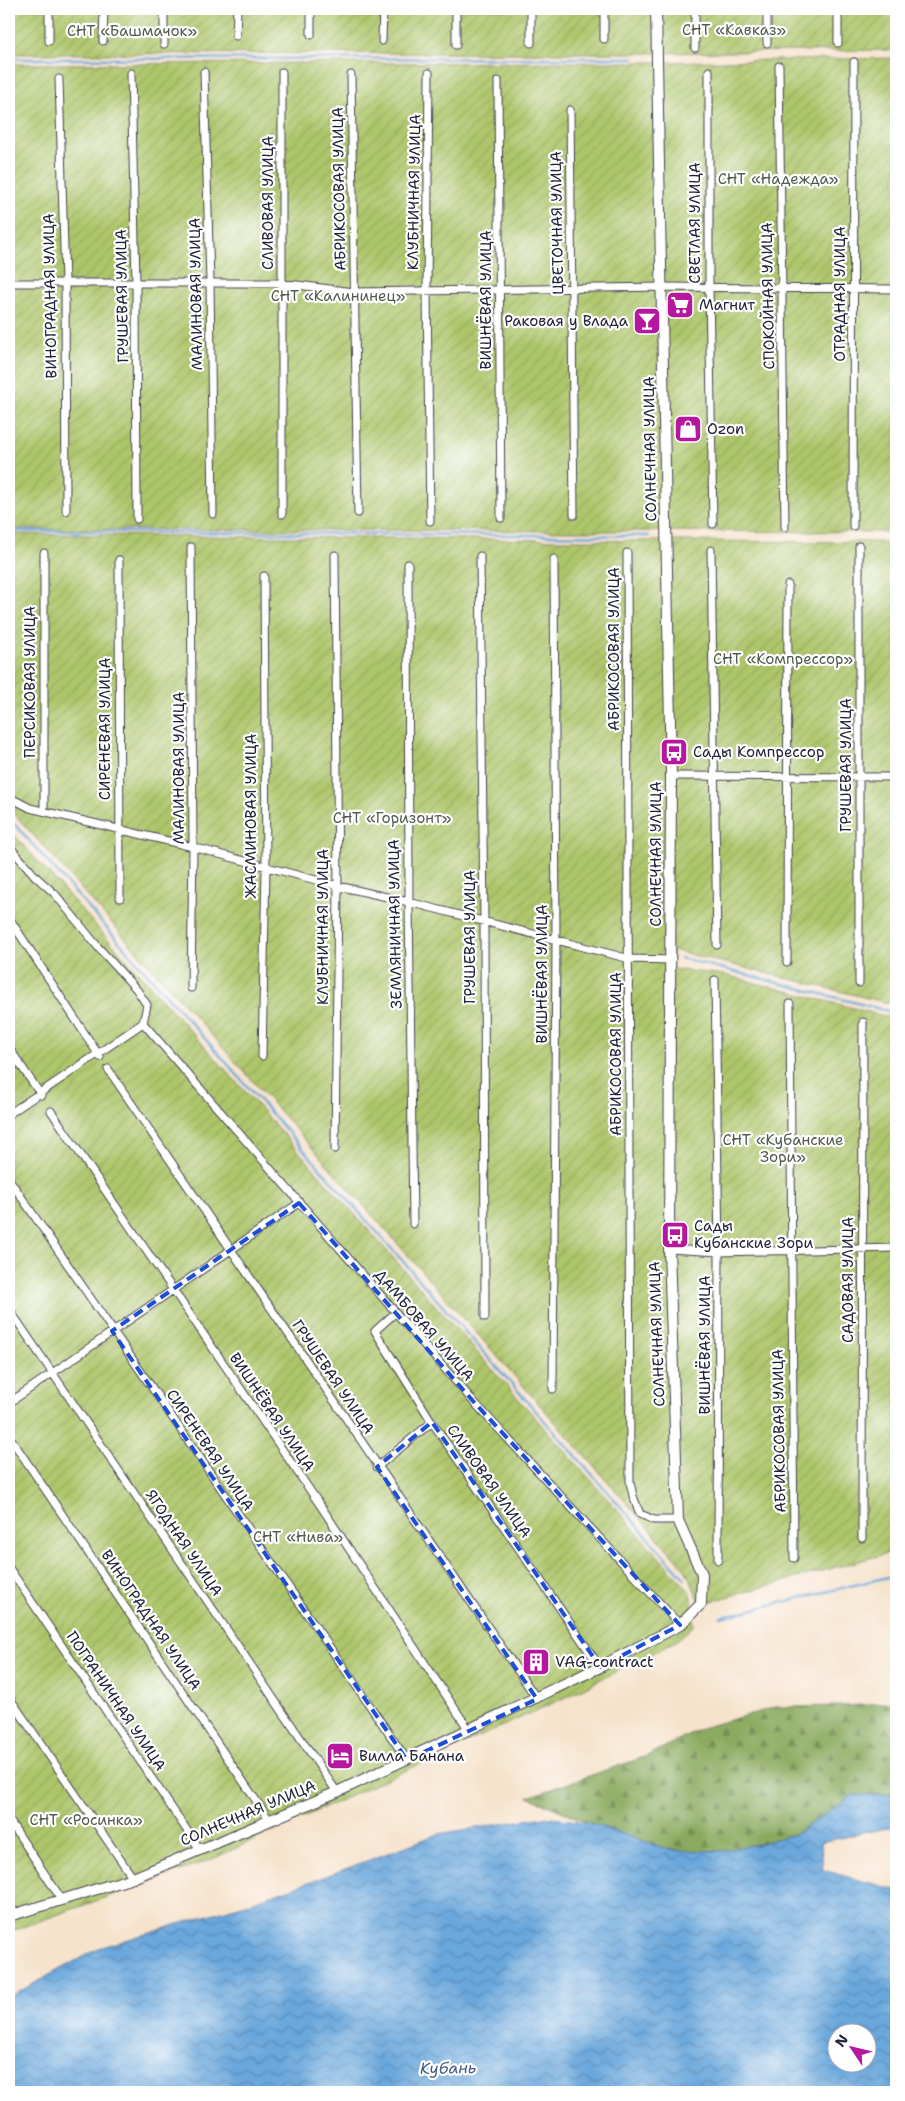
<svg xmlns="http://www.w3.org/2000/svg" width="905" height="2101" viewBox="0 0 905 2101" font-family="'Shantell Sans',sans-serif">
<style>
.forest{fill:url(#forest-firs);stroke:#56664d}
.garden{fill:url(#garden-furrows);stroke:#687453}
.water{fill:url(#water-waves);stroke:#46648c;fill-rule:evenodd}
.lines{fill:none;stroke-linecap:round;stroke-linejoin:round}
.stream{stroke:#6aa7dc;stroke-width:2.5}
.street-casing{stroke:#423f51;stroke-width:9}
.secondary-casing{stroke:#423f51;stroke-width:12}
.street{stroke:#fff;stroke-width:7}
.secondary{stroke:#fff;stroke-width:10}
.marked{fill:none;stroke:#1d4ed8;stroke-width:4;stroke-dasharray:10 6;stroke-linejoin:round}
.labels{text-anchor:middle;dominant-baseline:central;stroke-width:4.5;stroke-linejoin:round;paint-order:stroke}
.park-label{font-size:15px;fill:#535b4c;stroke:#fff}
.street-label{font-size:15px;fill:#22223b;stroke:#fff}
.poi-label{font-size:15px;fill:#22223b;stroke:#fff;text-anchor:start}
.water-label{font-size:16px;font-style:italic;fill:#425e83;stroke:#fff}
</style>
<defs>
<pattern id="forest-firs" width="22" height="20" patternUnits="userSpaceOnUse" patternTransform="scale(1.25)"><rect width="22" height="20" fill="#8aab5f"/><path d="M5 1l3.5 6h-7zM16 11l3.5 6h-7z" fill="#708b50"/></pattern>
<pattern id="garden-furrows" width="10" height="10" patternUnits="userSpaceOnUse" patternTransform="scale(1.25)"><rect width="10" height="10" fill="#aec66b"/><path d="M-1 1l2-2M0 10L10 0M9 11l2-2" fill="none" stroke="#95aa5e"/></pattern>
<pattern id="water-waves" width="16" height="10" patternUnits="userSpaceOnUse" patternTransform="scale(1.25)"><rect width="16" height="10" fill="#6aa7dc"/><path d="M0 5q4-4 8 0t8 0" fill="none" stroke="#5788b4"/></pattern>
</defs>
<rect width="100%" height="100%" fill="#fff"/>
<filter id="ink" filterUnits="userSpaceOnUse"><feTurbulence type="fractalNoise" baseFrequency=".02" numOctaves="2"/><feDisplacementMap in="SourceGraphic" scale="10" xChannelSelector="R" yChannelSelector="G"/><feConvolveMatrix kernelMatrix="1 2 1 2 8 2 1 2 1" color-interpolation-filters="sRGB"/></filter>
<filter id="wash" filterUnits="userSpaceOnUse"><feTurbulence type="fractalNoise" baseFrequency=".0096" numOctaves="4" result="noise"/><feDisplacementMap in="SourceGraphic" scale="20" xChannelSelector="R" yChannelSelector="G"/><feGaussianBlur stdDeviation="1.12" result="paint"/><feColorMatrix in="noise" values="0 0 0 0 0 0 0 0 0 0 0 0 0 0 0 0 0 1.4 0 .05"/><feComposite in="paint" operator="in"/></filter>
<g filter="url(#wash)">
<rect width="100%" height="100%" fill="#f6e3cc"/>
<path class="forest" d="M896 1702V1795H853L795 1834 757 1844 722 1851 670 1850 587 1822 528 1797 647 1756 701 1728 776 1707 847 1706Z"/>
<path class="garden" d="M9 9H896V50L657 53 9 54Z
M896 58V532L9 529V64L658 62Z
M9 534 667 541 896 542V1005L672 950V969L725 975 896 1019V1551L701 1604 685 1569 389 1234 9 808Z
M9 829 269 1118 691 1593 694 1625 676 1641 566 1697 208 1861 9 1932Z"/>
<path class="water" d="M853 1795H896V1826L821 1842 823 1870 896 1890V2092H9V1997L99 1948 245 1904 329 1875 438 1834 544 1817 587 1822 670 1850 722 1851 757 1844 795 1834ZM838 2034H868V2064H838Z"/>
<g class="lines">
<path class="stream" d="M9 59 634 58
M9 531 649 536
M9 818 685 1579
M681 958 896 1013
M721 1617 896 1575"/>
</g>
</g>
<g filter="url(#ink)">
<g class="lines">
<g class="street-casing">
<path id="street" d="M49 9V41
M164 9V44
M531 9V43
M695 9V48
M767 9V43
M838 9V43
M311 35V9
M236 36 237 9
M604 39V9
M103 41 104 9
M382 41 383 9
M456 45V9
M779 66 785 527
M709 71V288L713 524
M204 72 210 282 213 514
M131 73 136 282 137 519
M429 73 427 292 430 521
M351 75 358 513
M59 79 65 282 66 511
M498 81 501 518
M570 110 574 515
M9 283H281L354 292 663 287 896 289
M282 514V72
M853 526 854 62
M859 546V983
M191 547 193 847 191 988
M711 550 717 945
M627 553 630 1482 633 1496 640 1514 654 1520H678
M480 556 484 921 485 1317
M119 560 120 898
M408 564 409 902 413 1224
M671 776 896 777
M9 797 30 808 193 847 338 886 409 902 630 959 671 960
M44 811V553
M9 846 36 877 55 894 98 947 137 990 147 1005 143 1023 9 1114
M9 918 100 1057
M787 962 788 585
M715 980 719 1252 718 1560
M790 1004 794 1558
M143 1023 473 1401 680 1625
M9 1048 41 1095
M262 1056 266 868 264 576
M108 1069 537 1699
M51 1111 320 1505 469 1730
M335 1149 338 886 335 555
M9 1179 407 1760
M669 1249 719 1252 896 1248
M9 1309 337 1792
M395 1313 375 1331 432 1422 600 1667
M553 1389 556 939 554 559
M9 1403 299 1203
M9 1436 270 1821
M377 1467 432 1422
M862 1538 863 1022
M9 1568 201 1851
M9 1697 133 1878
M9 1820 62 1900"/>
</g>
<g class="secondary-casing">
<path id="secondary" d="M9 1916 133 1878 337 1792 600 1667 680 1625 701 1604 702 1574 678 1520 669 1249 671 776 656 9"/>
</g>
<use href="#street" class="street"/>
<use href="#secondary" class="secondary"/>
</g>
</g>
<path class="marked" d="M299 1203 473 1401 680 1625 600 1667 432 1422 377 1467 537 1699 407 1760 112 1331Z"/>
<defs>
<g id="supermarket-square" transform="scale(1.4375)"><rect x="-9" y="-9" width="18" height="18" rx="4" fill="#b5179e" stroke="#fff"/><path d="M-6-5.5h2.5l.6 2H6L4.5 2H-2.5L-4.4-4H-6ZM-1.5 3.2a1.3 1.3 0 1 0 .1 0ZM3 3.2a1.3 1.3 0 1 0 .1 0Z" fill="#fff"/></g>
<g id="bar-square" transform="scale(1.4375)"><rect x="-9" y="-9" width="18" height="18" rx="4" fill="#b5179e" stroke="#fff"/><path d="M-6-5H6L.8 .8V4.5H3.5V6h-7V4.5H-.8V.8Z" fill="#fff"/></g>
<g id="shop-square" transform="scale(1.4375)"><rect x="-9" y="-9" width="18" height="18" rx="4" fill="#b5179e" stroke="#fff"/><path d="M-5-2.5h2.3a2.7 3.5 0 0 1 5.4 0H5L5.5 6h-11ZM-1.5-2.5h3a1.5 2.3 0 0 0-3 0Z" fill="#fff"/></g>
<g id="bus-square" transform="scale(1.4375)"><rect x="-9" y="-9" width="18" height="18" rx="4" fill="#b5179e" stroke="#fff"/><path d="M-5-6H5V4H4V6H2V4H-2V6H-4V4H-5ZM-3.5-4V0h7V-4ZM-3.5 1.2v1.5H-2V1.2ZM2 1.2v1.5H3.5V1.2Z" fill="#fff"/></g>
<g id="building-square" transform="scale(1.4375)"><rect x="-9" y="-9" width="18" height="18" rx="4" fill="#b5179e" stroke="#fff"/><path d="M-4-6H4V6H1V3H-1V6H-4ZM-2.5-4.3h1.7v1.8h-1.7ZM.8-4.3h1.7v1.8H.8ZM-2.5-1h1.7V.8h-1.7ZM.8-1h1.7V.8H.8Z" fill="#fff"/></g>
<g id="hotel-square" transform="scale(1.4375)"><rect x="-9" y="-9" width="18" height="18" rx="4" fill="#b5179e" stroke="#fff"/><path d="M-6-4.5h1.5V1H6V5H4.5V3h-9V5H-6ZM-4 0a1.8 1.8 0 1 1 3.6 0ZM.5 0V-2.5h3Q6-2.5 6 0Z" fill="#fff"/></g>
</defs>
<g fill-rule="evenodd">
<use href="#supermarket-square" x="680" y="305"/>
<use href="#bar-square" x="647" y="321"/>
<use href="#shop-square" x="688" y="429"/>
<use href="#bus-square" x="674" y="752"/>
<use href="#bus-square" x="675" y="1235"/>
<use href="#building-square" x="536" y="1662"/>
<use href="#hotel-square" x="340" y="1756"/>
</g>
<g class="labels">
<g class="park-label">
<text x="734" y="30">СНТ «Кавказ»</text>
<text x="132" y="31">СНТ «Башмачок»</text>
<text x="778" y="179">СНТ «Надежда»</text>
<text x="338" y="296">СНТ «Калининец»</text>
<text x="783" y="659">СНТ «Компрессор»</text>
<text x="392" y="818">СНТ «Горизонт»</text>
<text x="783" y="1140">СНТ «Кубанские<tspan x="783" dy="17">Зори»</tspan></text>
<text x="298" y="1537">СНТ «Нива»</text>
<text x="86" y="1820">СНТ «Росинка»</text>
</g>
<g class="street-label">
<text transform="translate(339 189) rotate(-91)">АБРИКОСОВАЯ УЛИЦА</text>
<text transform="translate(414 192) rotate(-89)">КЛУБНИЧНАЯ УЛИЦА</text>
<text transform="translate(268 203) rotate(-90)">СЛИВОВАЯ УЛИЦА</text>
<text transform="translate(557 223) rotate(-91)">ЦВЕТОЧНАЯ УЛИЦА</text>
<text transform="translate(695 223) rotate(-90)">СВЕТЛАЯ УЛИЦА</text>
<text transform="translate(196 294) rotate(-91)">МАЛИНОВАЯ УЛИЦА</text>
<text transform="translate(840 294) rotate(-90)">ОТРАДНАЯ УЛИЦА</text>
<text transform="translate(50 296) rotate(-91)">ВИНОГРАДНАЯ УЛИЦА</text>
<text transform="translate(122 296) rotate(-91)">ГРУШЕВАЯ УЛИЦА</text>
<text transform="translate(768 296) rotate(-91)">СПОКОЙНАЯ УЛИЦА</text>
<text transform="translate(486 300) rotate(-90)">ВИШНЁВАЯ УЛИЦА</text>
<text transform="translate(650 449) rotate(-91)">СОЛНЕЧНАЯ УЛИЦА</text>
<text transform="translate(614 649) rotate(-90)">АБРИКОСОВАЯ УЛИЦА</text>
<text transform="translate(30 682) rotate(-90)">ПЕРСИКОВАЯ УЛИЦА</text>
<text transform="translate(105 729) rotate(-90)">СИРЕНЕВАЯ УЛИЦА</text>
<text transform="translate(846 765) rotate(-90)">ГРУШЕВАЯ УЛИЦА</text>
<text transform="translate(179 768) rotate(-90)">МАЛИНОВАЯ УЛИЦА</text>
<text transform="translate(251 816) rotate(-90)">ЖАСМИНОВАЯ УЛИЦА</text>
<text transform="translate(656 854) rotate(-90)">СОЛНЕЧНАЯ УЛИЦА</text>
<text transform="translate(395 924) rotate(-91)">ЗЕМЛЯНИЧНАЯ УЛИЦА</text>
<text transform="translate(323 927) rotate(-90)">КЛУБНИЧНАЯ УЛИЦА</text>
<text transform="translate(470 937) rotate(-90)">ГРУШЕВАЯ УЛИЦА</text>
<text transform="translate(542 974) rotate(-90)">ВИШНЁВАЯ УЛИЦА</text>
<text transform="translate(616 1054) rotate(-90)">АБРИКОСОВАЯ УЛИЦА</text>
<text transform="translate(848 1280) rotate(-90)">САДОВАЯ УЛИЦА</text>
<text transform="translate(424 1325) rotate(49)">ДАМБОВАЯ УЛИЦА</text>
<text transform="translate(657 1334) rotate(-92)">СОЛНЕЧНАЯ УЛИЦА</text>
<text transform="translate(705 1345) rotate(-90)">ВИШНЁВАЯ УЛИЦА</text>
<text transform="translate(333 1377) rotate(56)">ГРУШЕВАЯ УЛИЦА</text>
<text transform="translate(272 1412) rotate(56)">ВИШНЁВАЯ УЛИЦА</text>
<text transform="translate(779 1431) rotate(-91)">АБРИКОСОВАЯ УЛИЦА</text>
<text transform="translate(210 1450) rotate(56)">СИРЕНЕВАЯ УЛИЦА</text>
<text transform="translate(489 1481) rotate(55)">СЛИВОВАЯ УЛИЦА</text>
<text transform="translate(184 1543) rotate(56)">ЯГОДНАЯ УЛИЦА</text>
<text transform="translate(151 1620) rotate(56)">ВИНОГРАДНАЯ УЛИЦА</text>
<text transform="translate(116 1701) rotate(56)">ПОГРАНИЧНАЯ УЛИЦА</text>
<text transform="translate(248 1813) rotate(-23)">СОЛНЕЧНАЯ УЛИЦА</text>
</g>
<g class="poi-label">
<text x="699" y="305">Магнит</text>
<text x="628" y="321" text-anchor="end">Раковая у Влада</text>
<text x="707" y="429">Ozon</text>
<text x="693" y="752">Сады Компрессор</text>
<text x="694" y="1226">Сады<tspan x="694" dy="17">Кубанские Зори</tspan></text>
<text x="555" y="1662">VAG-contract</text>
<text x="359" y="1756">Вилла Банана</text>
</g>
<g class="water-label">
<text transform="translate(448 2068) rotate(-1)">Кубань</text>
</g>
</g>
<rect width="905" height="2101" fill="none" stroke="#fff" stroke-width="30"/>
<g transform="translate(852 2048) rotate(305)"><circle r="24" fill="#ffffff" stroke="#a7a7b1"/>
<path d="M0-4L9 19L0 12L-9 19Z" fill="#b5179e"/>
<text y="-8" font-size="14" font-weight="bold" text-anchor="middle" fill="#22223b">N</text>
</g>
</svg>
